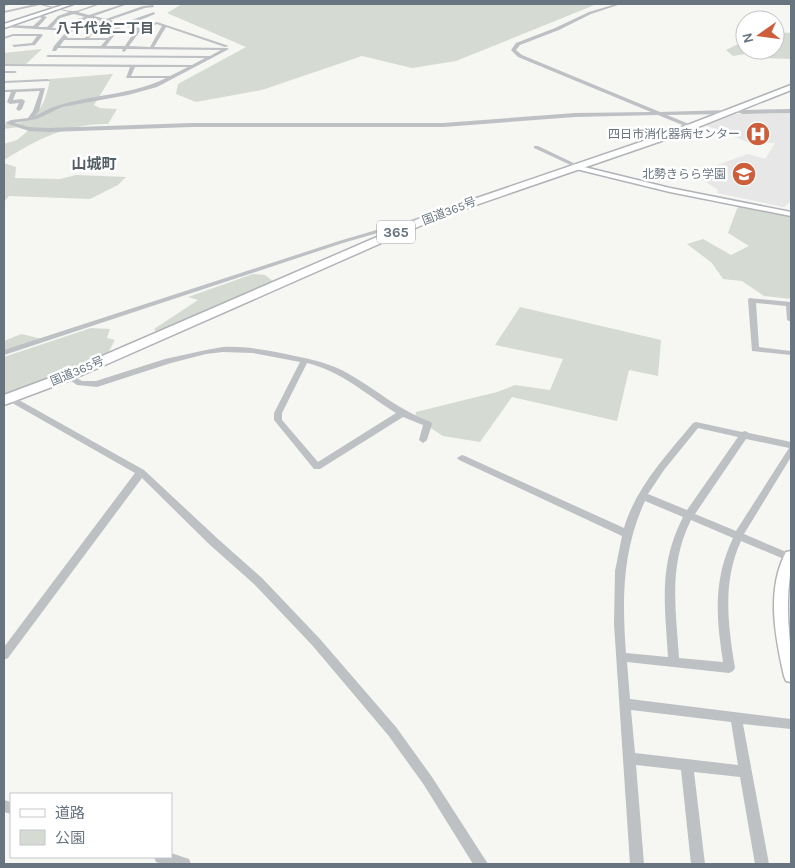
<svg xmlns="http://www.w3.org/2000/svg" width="795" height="868" viewBox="0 0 795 868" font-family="Karla,'Noto Sans JP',sans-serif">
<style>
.built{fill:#e6e7e6}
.green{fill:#d5dad3}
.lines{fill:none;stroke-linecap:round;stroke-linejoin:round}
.secondary-casing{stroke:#b0b4b8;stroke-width:3}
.highway-casing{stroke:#b1b4b7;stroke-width:3}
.street{fill:#bdc1c4;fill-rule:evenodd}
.secondary{fill:#fff;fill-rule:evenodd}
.highway{fill:#fff;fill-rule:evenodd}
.labels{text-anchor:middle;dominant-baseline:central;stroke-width:5;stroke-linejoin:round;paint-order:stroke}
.far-poi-label{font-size:12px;fill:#687580;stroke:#fff;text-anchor:end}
.far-street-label{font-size:12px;fill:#687580;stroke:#fff}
.far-neighbourhood-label{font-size:14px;font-weight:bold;fill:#555f66;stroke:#fff}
.shield{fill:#fff;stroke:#959ea6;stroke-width:1}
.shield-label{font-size:14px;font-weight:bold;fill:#687580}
.far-quarter-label{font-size:15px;font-weight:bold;fill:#555f66;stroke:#fff}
</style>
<rect width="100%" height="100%" fill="#f6f6f3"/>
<path class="built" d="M791 113V202L784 207 717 193 718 190 697 176V172L748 154 765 159 775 143 747 142 705 125 732 114Z"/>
<path class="green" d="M182 4H597L456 61 412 68 362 56 262 90 196 102 176 94 178 84 246 47 167 13Z
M745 32V50H775V32L791 33V59L760 58 745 54 733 56 726 50 738 44V34Z
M42 49 26 64H4V53Z
M113 74 94 105 100 108 117 109 108 124C68 123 36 140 4 160V144L17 140 31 128 26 126 4 129V124C36 125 45 107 50 79Z
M4 163 16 167 15 178 60 179 76 175 126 177 118 185 90 199 9 196 4 202Z
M738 206 791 215V299L764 296 742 281 723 279 712 263 687 244 703 239 731 255 749 246 728 233Z
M253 274 265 275 274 282 158 333 154 329 198 300 188 297Z
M520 307 661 340 658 376 629 370 617 421 512 397 480 442 443 436 415 418 416 412 497 392 515 385 550 390 563 359 495 345Z
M91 328 110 329 107 338 115 340 108 353 4 396V357Z
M21 334 42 339 4 350V341Z"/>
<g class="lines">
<g class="secondary-casing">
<path id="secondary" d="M66 4H73L4 28V24Z
M576 165 670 188 791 212V216L670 192 576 169Z
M791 551C792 568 788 584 788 601 787 628 793 655 791 682L786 681 784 676C775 636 766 590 786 552Z"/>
</g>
<g class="highway-casing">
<path id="highway" d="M791 85V90L673 137 438 218 73 379 4 405V395L63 373 430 214 667 133Z"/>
</g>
<path class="street" d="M4 4H13L4 6Z
M36 4C49 4 62 11 73 11 82 11 91 4 101 4L78 12 89 15 123 4H128L94 16 106 19 143 6 153 5 154 7 145 8 110 20 123 23 154 12 155 14 128 25 140 28 157 22 229 46 225 47 166 27 154 47 227 48 229 49 157 87 128 95 62 107 37 119 14 123 29 127 49 128 192 123H443L575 113 651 112 518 57 511 50 516 43 555 28 589 12 616 4H621L591 14 559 30 520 45 516 50 522 55 660 112 729 110 732 112 729 114 667 115 694 126V128L692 129 658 115 575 117 443 127H192L49 132 29 131 5 123 11 120 28 118 33 111 40 91 16 92 13 100 22 99 25 101 22 109 19 111 16 109 19 103 10 104 7 102 11 92H4V90L45 88 39 111 35 116C43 112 51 107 60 105 95 94 133 95 166 78H126L130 67 4 66V64L192 65 205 58 48 57 46 56 48 55 210 56 221 50 127 49 124 52 122 51 123 49 58 48 56 51H52L54 46 67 31 4 27V21L7 25 33 26 42 18 35 16 36 14 47 17 38 27H47L58 16 69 12 40 5 4 13V11ZM74 14 85 17 77 19 70 29 52 28 60 18ZM90 18 102 21 97 22 85 38H67L81 21ZM106 22 119 25 116 26 108 38H89L101 24ZM157 24 162 26 150 47 129 46 140 31ZM124 26 136 29 125 46H106L120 28ZM64 40H106L101 46H60ZM135 67H188L170 76H131Z
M13 34H41L43 35 35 45 14 47 12 45 32 43 37 36H13L4 39V37Z
M4 71H15L17 72 15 73H4Z
M48 79 50 80V81L4 83V81Z
M735 108 743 110 791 109V113L743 114 733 111V109Z
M534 146H538L582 167 577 168 534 148Z
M424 216 427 218 426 219 343 243 4 355V350L339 241Z
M749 298 791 302V322L787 320 786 306 756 303 759 347 791 351V355L752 351 748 300Z
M223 347C248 346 271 351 295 356 314 360 332 364 349 374 377 390 400 411 431 422L432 424 427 440 423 443 419 440 423 425 403 417 320 469H314L274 420V413L300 362 253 353 223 352 206 354 171 363 97 387 77 385 64 376 68 373 82 381H96L165 359 206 350ZM307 363C341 371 367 395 396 413L318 462 282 420V413Z
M10 395 144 470 218 539 262 578 320 639 396 727 432 777 488 864H473L424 785 388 735 312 645 254 584 210 545 142 478 8 658 4 660V647L135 473 7 400 6 398 7 396Z
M696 422 742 432 745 431 749 433 791 442V457L744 534 791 554V562L741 541C722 582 728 625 735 668L733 671 729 673 627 662 630 699 791 719V729L743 724 769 864H755L740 777 694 772 705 864H691L681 770 636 765 644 864H630L614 624 615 571 622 536 459 460 457 458 462 455 465 456 624 528C636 487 666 456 693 423ZM698 428 738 437 687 510 648 494 664 470ZM746 439 789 448 736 531 695 514ZM645 501 683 517C658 566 665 604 668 657L626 653C622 599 622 551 645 501ZM691 520 733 538C713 580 716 617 723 662L679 658C676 609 668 566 691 520ZM631 710 731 722 738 765 635 753Z
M4 800 11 802V814L4 812Z
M171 853 189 859 191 864H163L156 862 154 857H171Z"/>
<use href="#secondary" class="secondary"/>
<use href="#highway" class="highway"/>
</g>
<defs>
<g id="hospital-disc" transform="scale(1.25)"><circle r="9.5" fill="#cd5e3b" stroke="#fff"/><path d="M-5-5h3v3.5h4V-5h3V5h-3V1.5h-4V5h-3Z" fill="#fff"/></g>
<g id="school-disc" transform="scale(1.25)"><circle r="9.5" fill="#cd5e3b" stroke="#fff"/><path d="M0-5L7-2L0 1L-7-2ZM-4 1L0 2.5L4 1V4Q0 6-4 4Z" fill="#fff"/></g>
</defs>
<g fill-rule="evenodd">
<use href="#hospital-disc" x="758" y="134"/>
<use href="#school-disc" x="744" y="174"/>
</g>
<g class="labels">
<g class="far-poi-label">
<text x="740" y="134">四日市消化器病センター</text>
<text x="726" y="174">北勢きらら学園</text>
</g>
<g class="far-street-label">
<text transform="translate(449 211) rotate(-21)">国道365号</text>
<text transform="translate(77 371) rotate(-23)">国道365号</text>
</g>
<g class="far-neighbourhood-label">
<text x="105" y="28">八千代台二丁目</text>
</g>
<rect class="shield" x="377" y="220.5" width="38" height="23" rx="4"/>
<g class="shield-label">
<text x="396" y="232">365</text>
</g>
<g class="far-quarter-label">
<text x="94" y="164">山城町</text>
</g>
</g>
<rect width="795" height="868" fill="none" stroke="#687580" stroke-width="10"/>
<rect x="10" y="793" width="162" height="65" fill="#ffffff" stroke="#c3c8cc"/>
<rect x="20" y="809" width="25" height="8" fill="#ffffff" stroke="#c3c8cc"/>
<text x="55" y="818" font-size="15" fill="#687580">道路</text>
<rect x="20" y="830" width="25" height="15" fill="#d5dad3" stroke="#c3c8cc"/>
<text x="55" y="843" font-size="15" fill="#687580">公園</text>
<g transform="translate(760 35) rotate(256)"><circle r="24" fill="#ffffff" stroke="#c3c8cc"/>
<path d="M0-4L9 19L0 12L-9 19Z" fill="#cd5e3b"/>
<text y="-8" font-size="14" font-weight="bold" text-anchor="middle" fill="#687580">N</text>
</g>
</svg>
